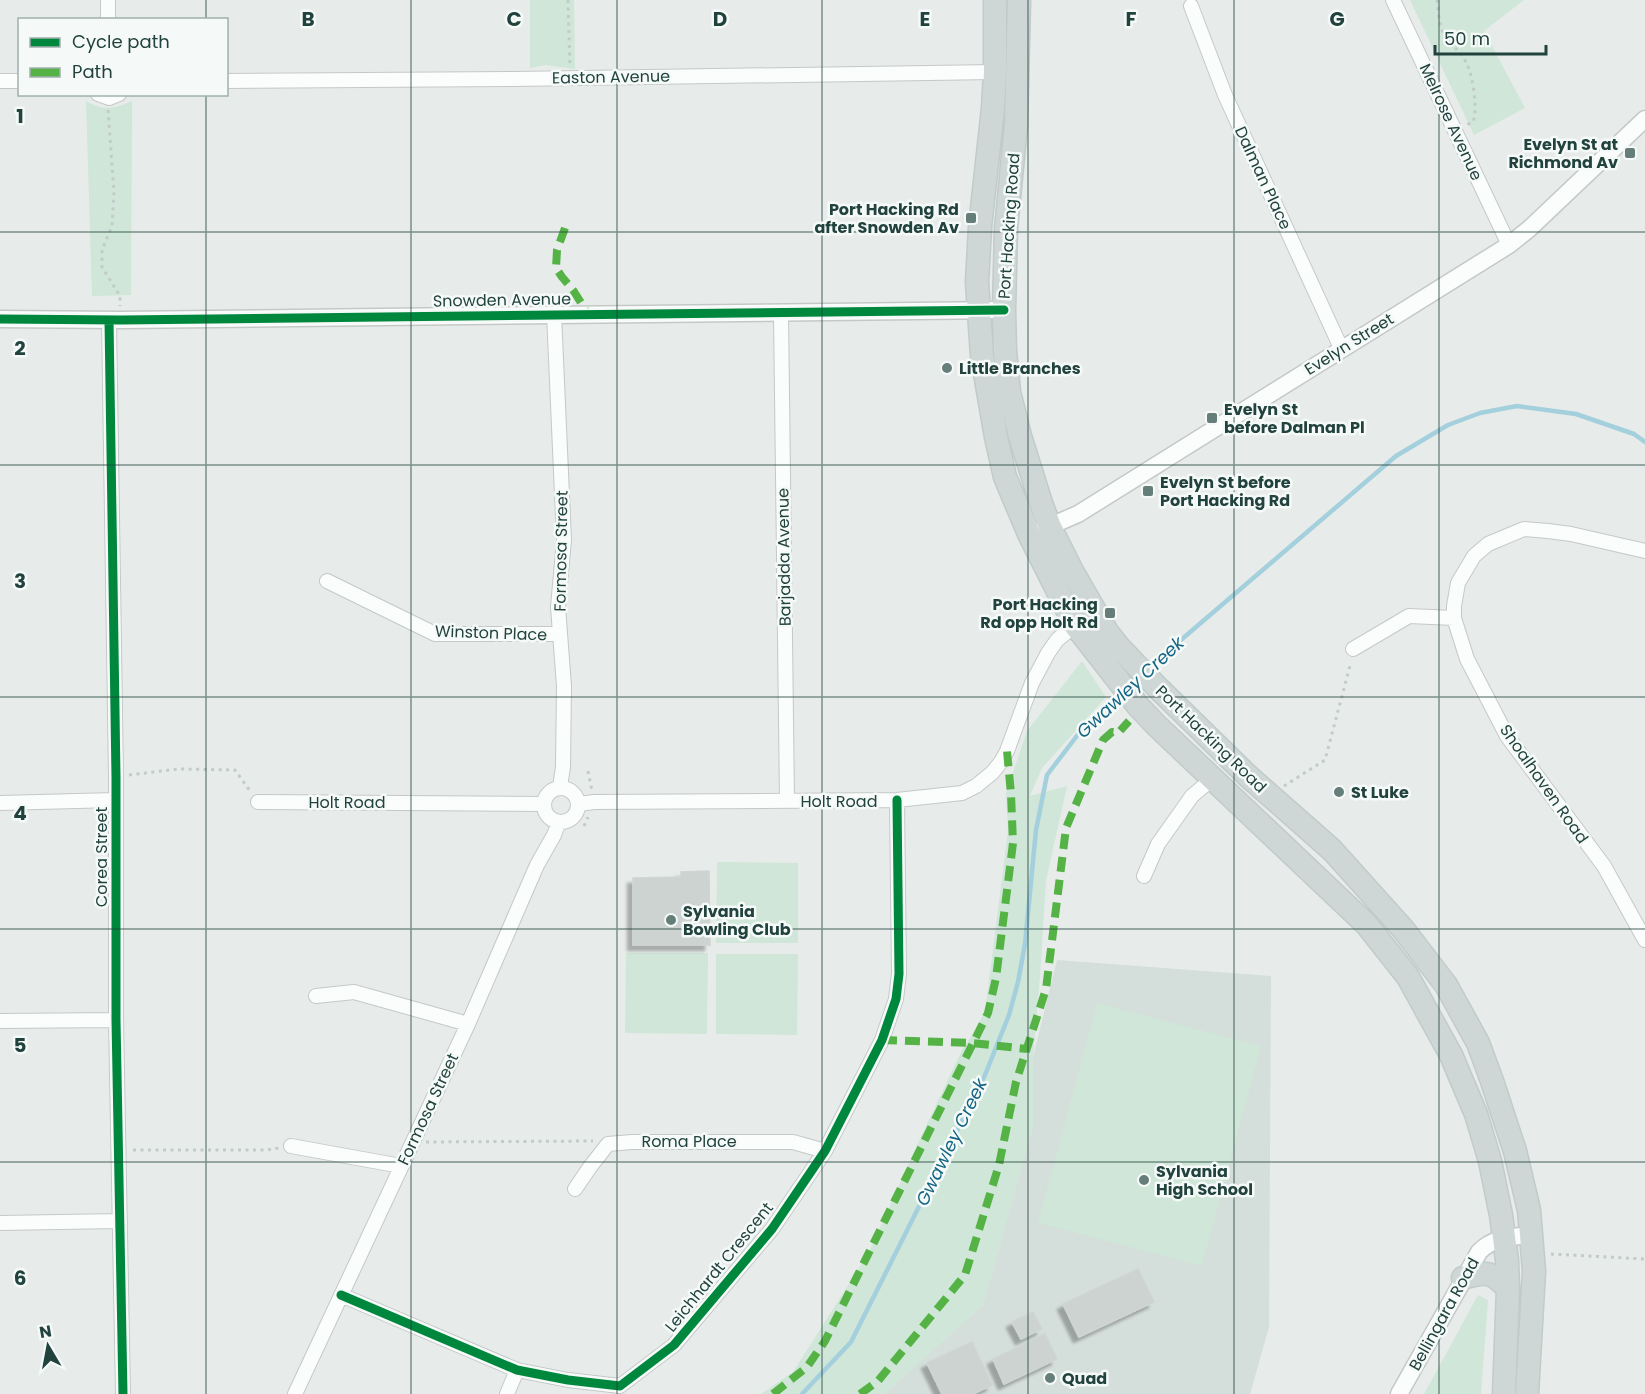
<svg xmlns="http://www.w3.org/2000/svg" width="1645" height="1394" viewBox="0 0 1645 1394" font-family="Poppins,sans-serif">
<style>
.built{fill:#d4deda}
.green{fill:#cfe6d8}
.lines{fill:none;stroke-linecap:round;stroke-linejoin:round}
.stream{stroke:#a4cfdd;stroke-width:4.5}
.building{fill:#ccd3d1;stroke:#cfd5d3;stroke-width:1.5;filter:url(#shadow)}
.minor-casing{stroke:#c4c9c7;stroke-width:16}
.tertiary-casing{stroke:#c4c9c7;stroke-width:19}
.primary-casing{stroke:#c1cbca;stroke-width:25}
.path{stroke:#c2cbca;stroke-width:3;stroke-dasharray:3 4.5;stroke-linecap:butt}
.minor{stroke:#fbfcfc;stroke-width:14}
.tertiary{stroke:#fbfcfc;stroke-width:16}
.primary{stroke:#ced7d6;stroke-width:22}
.quiet{stroke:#55b346;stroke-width:8;stroke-dasharray:15 8;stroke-linecap:butt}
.cycleway-casing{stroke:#f5faf8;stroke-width:13}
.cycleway{stroke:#00873e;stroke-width:9}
.grid{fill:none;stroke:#21423d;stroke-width:1.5;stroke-opacity:0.55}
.poi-dot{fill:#667e7a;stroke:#f5faf8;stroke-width:2}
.labels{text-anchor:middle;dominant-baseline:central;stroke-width:5;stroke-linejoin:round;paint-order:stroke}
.street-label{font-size:16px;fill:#21423d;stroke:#f5faf8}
.poi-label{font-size:16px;font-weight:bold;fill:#21423d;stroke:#f5faf8;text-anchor:start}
.water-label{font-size:18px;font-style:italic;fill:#146585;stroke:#f5faf8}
.grid-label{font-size:20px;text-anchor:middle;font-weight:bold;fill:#21423d;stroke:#f5faf8;stroke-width:5;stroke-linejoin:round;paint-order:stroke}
</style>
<defs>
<filter id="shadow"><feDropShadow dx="-5.5" dy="5.5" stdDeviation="1.5" flood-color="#0004"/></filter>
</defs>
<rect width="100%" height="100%" fill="#e7ecea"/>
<path class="built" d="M1057 960 1271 976 1269 1327 1250 1394H884L983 1305 1033 1126V1057Z"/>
<path class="green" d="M530 0H574L575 69 545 65 530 68Z
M1410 0H1524L1484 31 1525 108 1474 135Z
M86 101C102 111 115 109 132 101L131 295 92 296Z
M1082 661 1106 697 1042 768 1030 796 1067 786 1046 881 1040 976 1033 1057V1126L983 1305 884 1394H761L793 1372 868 1254 918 1143 963 1048 971 1037 985 1012 1008 831 1006 793 1027 731Z
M717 862 798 863V943H716Z
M626 953H708L707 1034 625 1033Z
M716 954H798L797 1035 716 1034Z
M1097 1003 1261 1046 1202 1266 1038 1223Z
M1478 1295 1488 1300 1481 1394H1424Z"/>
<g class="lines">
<path class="stream" d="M1147 669 1396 456 1448 425 1480 413 1517 406 1576 414 1634 434 1645 442
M802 1394 851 1342 985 1075 1009 1015 1018 982 1025 944 1036 830 1047 775 1086 724 1121 693"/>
</g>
<path class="building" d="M709 871 710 945H633V878L681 877V872Z
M1138 1269 1154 1302 1079 1337 1063 1304Z
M1033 1312 1042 1329 1021 1339 1012 1322Z
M1045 1334 1057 1359 1004 1384 993 1359Z
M972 1342 992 1385 973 1394H942L927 1363Z"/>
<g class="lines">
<g class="minor-casing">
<path id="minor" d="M1393 0 1509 245
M1191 6 1225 95 1341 348
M108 20V0
M0 81H20
M226 81 514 79 995 72
M98 94 109 98 119 94
M781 313 787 801
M554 314 564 540 558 607 564 686 563 767 560 787
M109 320 116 777V1020L123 1394
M1645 551 1571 534 1548 531 1524 529 1488 544 1474 556 1458 583 1454 606V618L1467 659 1507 736 1604 866 1645 940
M327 581 435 634H560
M1353 649 1409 616 1454 618
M544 805a17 17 0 1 1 34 0a17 17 0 1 1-34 0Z
M258 802 544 804
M0 803 115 800
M579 804 594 802 897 800 962 793 976 786 992 773 1001 762 1007 751 1032 683 1048 653 1057 640 1075 625
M1144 876 1158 844 1192 796 1212 779
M316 996 354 992 468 1024
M0 1021 116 1020
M291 1146 401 1166
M575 1189 590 1167 608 1144 632 1142H793L825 1151
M0 1223 119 1221
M341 1295 517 1370 568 1380 620 1386 674 1345 772 1229 825 1151 882 1040 896 999 899 974 897 800
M295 1394 468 1024 537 865 554 835 559 822
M507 1394 517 1370"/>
</g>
<g class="tertiary-casing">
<path id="tertiary" d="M0 319 121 320 1004 310
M1041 530 1078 514 1509 245 1529 229 1645 119
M1399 1394 1479 1252C1493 1237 1512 1237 1531 1235"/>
</g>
<g class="primary-casing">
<path id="primary" d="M995 0V72L993 108 980 227 977 282 982 356 996 437 1005 477 1029 534 1075 625 1139 707 1157 726 1367 925 1408 977 1451 1055 1476 1114 1490 1161 1501 1215 1507 1260 1508 1289 1504 1394
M1019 0 1016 125 1006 229 1004 310 1005 351 1009 392 1020 436 1041 503 1050 527 1072 571 1107 632 1119 647 1158 688 1248 776 1332 850 1403 929 1446 985 1478 1043 1492 1081 1515 1151 1529 1210 1534 1271 1527 1394
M1463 1278C1485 1271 1492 1271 1508 1289"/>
</g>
<path class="path" d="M568 0 570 67
M1437 0C1439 10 1438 23 1443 32 1449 43 1460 51 1466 62 1473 75 1478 108 1473 122L1466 125
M108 110 114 192 112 226 102 250V267L120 296V306
M588 771 592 791
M129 775 178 769 235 770 250 791
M1284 786 1325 760 1351 662
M584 826 588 817
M426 1142 593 1141
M133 1150H267L279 1148
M1551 1254 1645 1259"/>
<use href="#minor" class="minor"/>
<use href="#tertiary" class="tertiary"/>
<use href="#primary" class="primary"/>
<path class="quiet" d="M565 228 557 250 556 268 562 277 573 290 588 314
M882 1040 972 1043 1027 1049
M773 1394 807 1367 825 1341 988 1013 996 978 1013 843 1011 794 1007 751
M860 1394 878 1381 965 1275 999 1165 1016 1082 1046 989 1066 828 1103 740 1112 732 1118 733 1129 721"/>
<g class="cycleway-casing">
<path id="cycleway" d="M0 319 121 320 1004 310
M109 320 116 777V1020L123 1394
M341 1295 517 1370 568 1380 620 1386 674 1345 772 1229 825 1151 882 1040 896 999 899 974 897 800"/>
</g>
<use href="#cycleway" class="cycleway"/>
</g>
<path class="grid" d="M206 0V20M411 0V1394M617 0V1394M822 0V1394M1028 0V1394M1234 0V1394M1439 0V1394M206 94V1394M0 232H1645M0 465H1645M0 697H1645M0 929H1645M0 1162H1645"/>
<g class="poi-dot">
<rect x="1624" y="147" width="12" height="12" rx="3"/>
<rect x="965" y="212" width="12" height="12" rx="3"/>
<circle cx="947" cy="368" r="6"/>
<rect x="1206" y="412" width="12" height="12" rx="3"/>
<rect x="1142" y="485" width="12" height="12" rx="3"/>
<rect x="1104" y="607" width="12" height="12" rx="3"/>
<circle cx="1339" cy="792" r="6"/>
<circle cx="671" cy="920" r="6"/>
<circle cx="1144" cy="1180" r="6"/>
<circle cx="1050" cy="1378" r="6"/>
</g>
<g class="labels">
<g class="street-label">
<text transform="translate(611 77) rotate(-1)">Easton Avenue</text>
<text transform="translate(1451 122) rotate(65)">Melrose Avenue</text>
<text transform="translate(1263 178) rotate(65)">Dalman Place</text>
<text transform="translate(1009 226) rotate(-86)">Port Hacking Road</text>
<text transform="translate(502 300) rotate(-1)">Snowden Avenue</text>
<text transform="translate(1349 344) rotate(-32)">Evelyn Street</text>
<text transform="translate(561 551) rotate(-89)">Formosa Street</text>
<text transform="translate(784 557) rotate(-91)">Barjadda Avenue</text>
<text transform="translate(491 633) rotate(2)">Winston Place</text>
<text transform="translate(1211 739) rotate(44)">Port Hacking Road</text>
<text transform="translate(1544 784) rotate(55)">Shoalhaven Road</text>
<text x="839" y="801">Holt Road</text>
<text x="347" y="802">Holt Road</text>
<text transform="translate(101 857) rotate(-90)">Corea Street</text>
<text transform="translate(428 1109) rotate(-65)">Formosa Street</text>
<text x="689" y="1141">Roma Place</text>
<text transform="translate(719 1267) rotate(-51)">Leichhardt Crescent</text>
<text transform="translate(1444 1314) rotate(-61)">Bellingara Road</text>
</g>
<g class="poi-label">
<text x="1618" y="144" text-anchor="end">Evelyn St at<tspan x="1618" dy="18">Richmond Av</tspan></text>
<text x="959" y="209" text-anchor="end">Port Hacking Rd<tspan x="959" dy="18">after Snowden Av</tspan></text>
<text x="959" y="368">Little Branches</text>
<text x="1224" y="409">Evelyn St<tspan x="1224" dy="18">before Dalman Pl</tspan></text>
<text x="1160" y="482">Evelyn St before<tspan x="1160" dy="18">Port Hacking Rd</tspan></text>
<text x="1098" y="604" text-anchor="end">Port Hacking<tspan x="1098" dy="18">Rd opp Holt Rd</tspan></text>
<text x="1351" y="792">St Luke</text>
<text x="683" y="911">Sylvania<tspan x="683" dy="18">Bowling Club</tspan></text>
<text x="1156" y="1171">Sylvania<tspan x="1156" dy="18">High School</tspan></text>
<text x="1062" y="1378">Quad</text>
</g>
<g class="water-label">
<text transform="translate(1130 687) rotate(-43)">Gwawley Creek</text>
<text transform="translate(951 1142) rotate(-64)">Gwawley Creek</text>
</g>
</g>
<g class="grid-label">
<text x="308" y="26">B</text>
<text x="514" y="26">C</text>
<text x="720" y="26">D</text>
<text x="925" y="26">E</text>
<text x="1131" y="26">F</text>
<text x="1337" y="26">G</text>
<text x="20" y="123">1</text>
<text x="20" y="355">2</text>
<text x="20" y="588">3</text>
<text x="20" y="820">4</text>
<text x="20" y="1052">5</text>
<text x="20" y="1285">6</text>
</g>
<rect x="18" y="18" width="210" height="78" fill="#f5faf8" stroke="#a0b0ad" stroke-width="1.5"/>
<rect x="30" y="38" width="30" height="9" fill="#00873e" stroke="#a0b0ad" stroke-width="1.5"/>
<text x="72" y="48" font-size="18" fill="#21423d">Cycle path</text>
<rect x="30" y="68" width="30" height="9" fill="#55b346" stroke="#a0b0ad" stroke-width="1.5"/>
<text x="72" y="78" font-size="18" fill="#21423d">Path</text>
<g transform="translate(48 1346) rotate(350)" stroke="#f5faf8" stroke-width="4.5" paint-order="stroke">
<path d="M0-4.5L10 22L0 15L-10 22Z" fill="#21423d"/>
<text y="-9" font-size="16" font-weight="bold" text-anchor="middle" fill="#21423d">N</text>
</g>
<path d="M1435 45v9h111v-9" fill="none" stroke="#21423d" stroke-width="3"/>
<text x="1444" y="45" font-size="18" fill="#21423d" stroke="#f5faf8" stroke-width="4.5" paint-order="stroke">50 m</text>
</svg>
